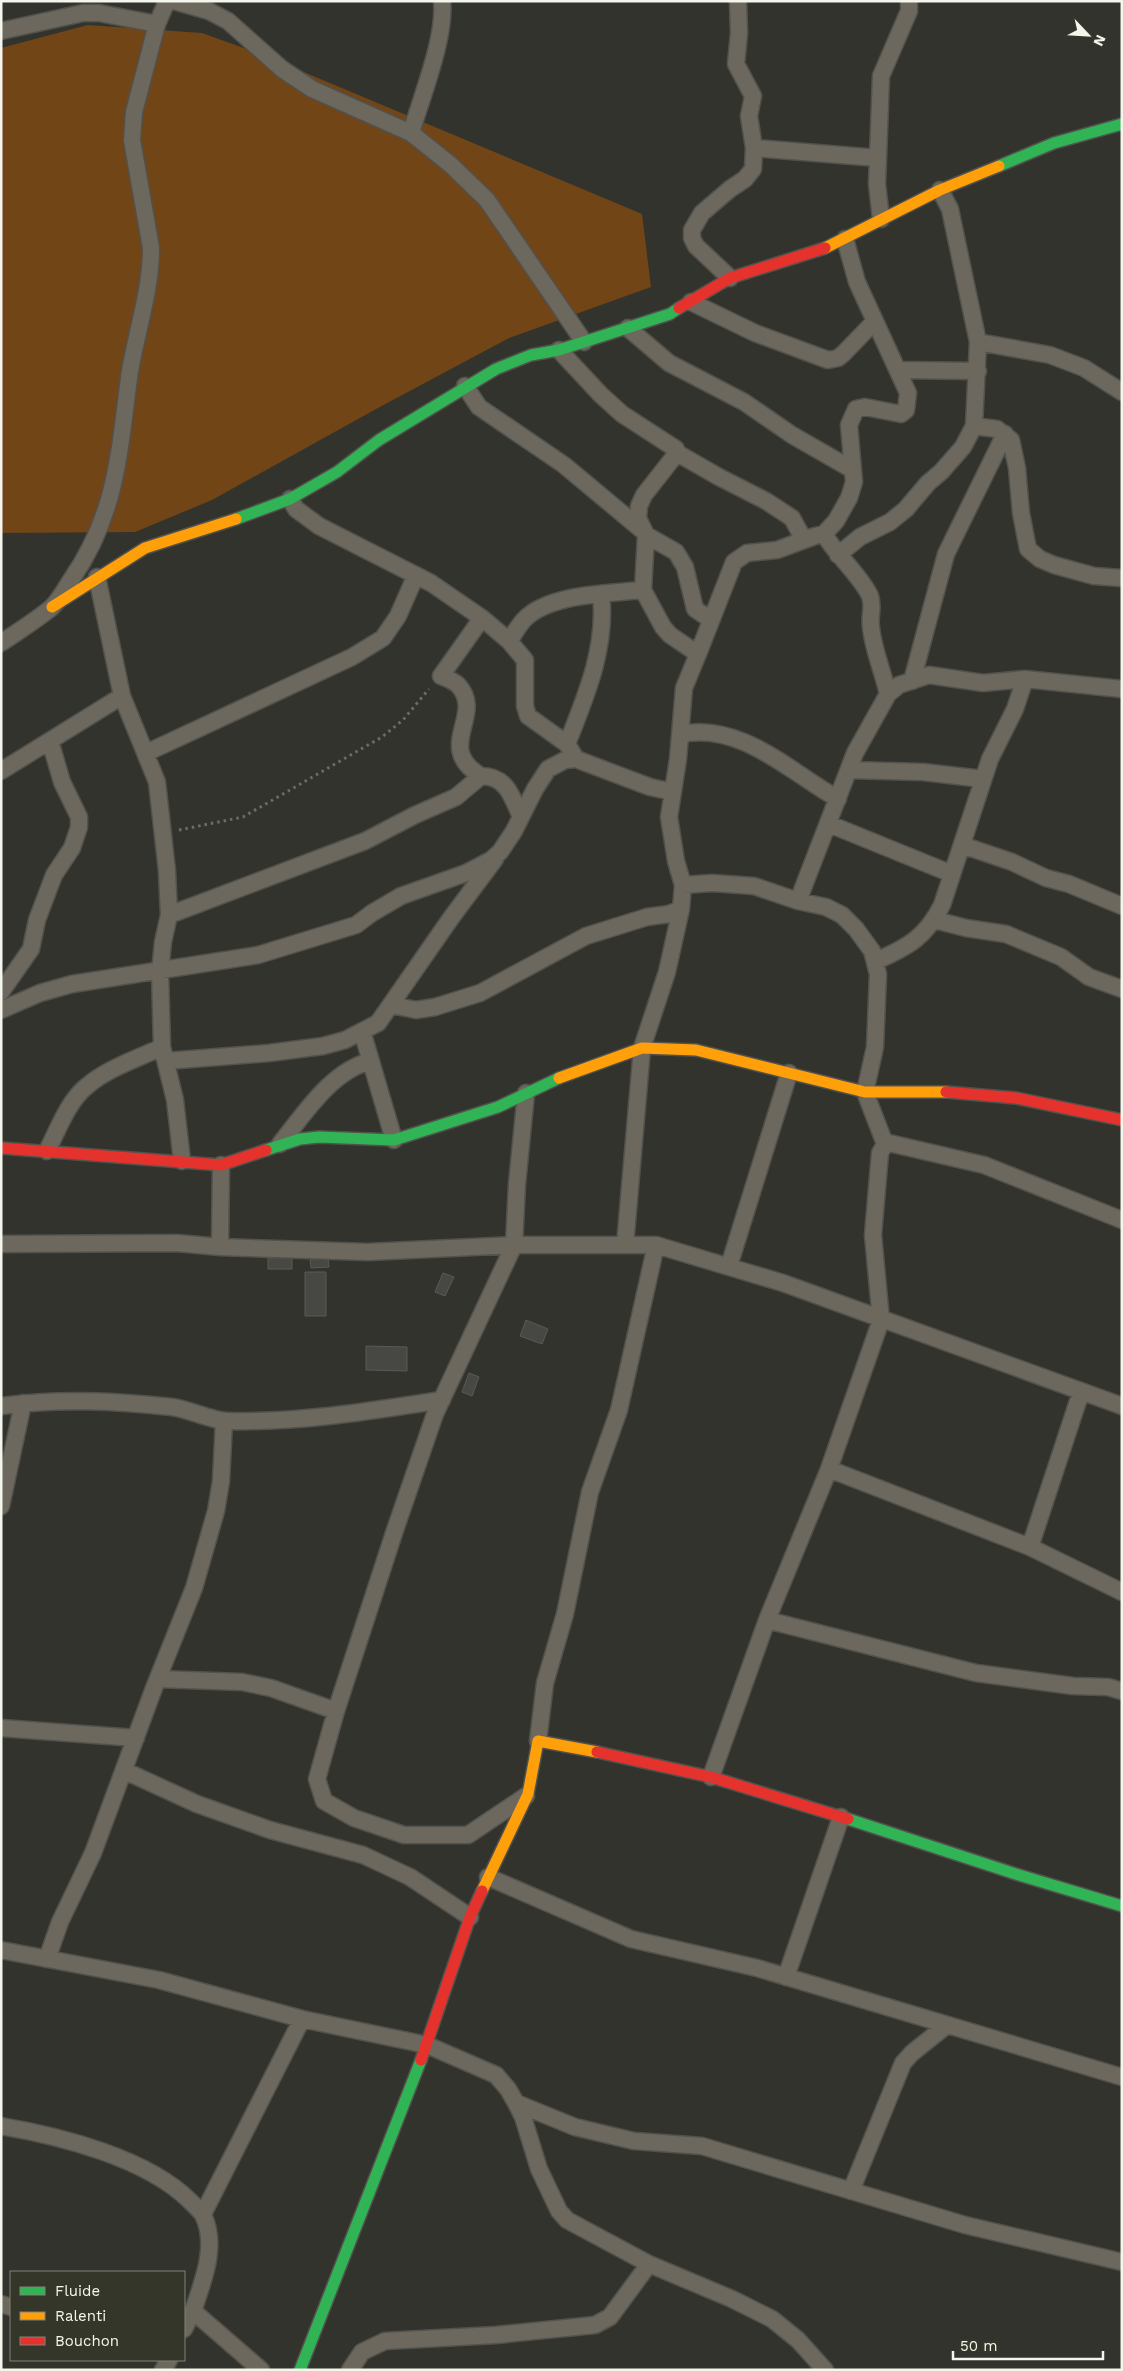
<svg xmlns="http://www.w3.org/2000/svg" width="1123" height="2371" viewBox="0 0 1123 2371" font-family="'Work Sans',sans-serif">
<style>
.green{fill:#724517}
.building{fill:#474844;stroke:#585a55}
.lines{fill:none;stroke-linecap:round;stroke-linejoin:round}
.street-casing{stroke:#51514d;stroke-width:19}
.fast-casing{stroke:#51514d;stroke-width:14}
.slow-casing{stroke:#51514d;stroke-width:14}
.jam-casing{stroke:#51514d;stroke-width:14}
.path{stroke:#6f6c63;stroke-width:3;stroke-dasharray:2.5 4;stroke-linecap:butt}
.street{stroke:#6d685d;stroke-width:16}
.fast{stroke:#30b455;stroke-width:11}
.slow{stroke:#ff9f0a;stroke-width:11}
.jam{stroke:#e5322d;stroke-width:11}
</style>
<rect width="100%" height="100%" fill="#33332d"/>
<path class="green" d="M88 25 202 33 263 55 642 214 651 287 509 338 376 409 212 500 135 532 1 533V48Z"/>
<path class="building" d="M268 1258H292V1269H268Z
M328 1258 329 1267 311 1268 310 1259Z
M305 1272H326V1316H305Z
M443 1273 454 1277 445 1296 435 1292Z
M526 1320 548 1329 542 1344 520 1336Z
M366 1346 407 1347V1371L366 1370Z
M469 1373 479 1377 472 1396 462 1392Z"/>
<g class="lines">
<g class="street-casing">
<path id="street" d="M174 1 209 11 228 21 282 69 312 89 411 133 451 165 487 200 584 342
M1 31 83 13H99L157 24
M411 133C421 98 446 37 442 1
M754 148 878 158
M881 219 877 184 881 76 909 11V1
M730 278 696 246 692 238V230L702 213 730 189 745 179 753 169 754 148 749 116 753 96 736 64 739 33 738 1
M691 302 755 333 828 360 838 358 843 354 875 321
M628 328 669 363 744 402 792 435 853 470
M978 342 1050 355 1084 368 1122 392
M559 350 601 395 622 414 676 449 677 453 644 495 639 506 638 518 646 535 643 590 663 627 670 635 698 654 684 688 678 759 669 817 676 861 683 885 681 909 667 972 642 1048 625 1245
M899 370 978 371
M465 386 479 407 564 465 642 530
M974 426 997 429 1011 440 1017 468 1021 513 1028 549 1040 559 1054 565 1094 576 1122 578
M677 453 719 477 766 501 792 518 804 540
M290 499 296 509 319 526 431 583 482 618 509 641 525 660V706L528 716 567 744 576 759 650 787 673 792
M824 534C836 555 861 576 870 596 874 607 869 617 871 627 873 649 883 672 888 694
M646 535 676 552 685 567 695 609 711 620
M838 555 860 537 890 522 906 509 928 483 941 472 963 447 974 426 978 342 950 209 940 190
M97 577 122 696 157 782 167 871 169 915 163 942 160 972 162 1047 175 1100 182 1161
M509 641C515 633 520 622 528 616 554 594 610 593 643 590
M1 643C17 632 35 621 51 608 59 601 65 589 71 580 118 512 119 450 130 371 137 330 151 290 151 248L132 140 134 112 157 24 167 1
M698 654 734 562 747 553 777 550 815 536 824 534 836 521 849 498 854 482 849 425 856 409 865 407 901 414 906 410 908 393 857 282 845 239
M912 681 946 554 1005 434
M681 734C741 722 790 772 838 799
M567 744C586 696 607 647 601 594
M146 753 352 657 383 638 398 616 416 575
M849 770 923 772 983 779
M1 771 122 696
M481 776C433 747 486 715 458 685 454 681 446 678 441 676L482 618
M829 824 952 874
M962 845 1012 862 1046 878 1069 884 1122 906
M683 885 712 883 754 886 798 901 826 907 842 915 856 929 872 951 878 974 875 1047 865 1092 885 1144 880 1153 873 1235 881 1320 829 1469 767 1620 711 1777
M798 901 855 753 888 694 899 685 929 675 983 683 1025 679 1122 689
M169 915 365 841 415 815 456 797 481 776C507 776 512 797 521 817
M935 920 966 928 1006 934 1061 957 1089 977 1122 989
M876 961C908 947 926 937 942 905L990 759 1015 709 1025 679
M1 992 31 949 37 920 54 875 72 848 79 827V817L62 782 50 741
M392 1005 416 1010 435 1007 480 993 586 936 647 917 669 914 681 909
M1 1010 40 993 72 984 258 955 356 925 372 913 401 896 466 873 491 860 500 852 514 831 535 789 548 769 565 760 576 759
M362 1031 394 1140
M166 1061 269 1053 323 1046 345 1040 378 1023 451 918 495 859
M280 1144C304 1114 332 1070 371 1061
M885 1144 889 1143 984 1165 1122 1220
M47 1151C58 1130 68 1101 87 1086 108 1068 137 1059 162 1047
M1 1244 177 1243 220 1247 368 1252 514 1245H656L783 1283 1122 1406
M220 1247 221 1165
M729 1266 789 1073
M1 1406C58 1398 115 1401 172 1407 188 1409 213 1421 227 1421 299 1423 370 1411 442 1400
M829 1469 1030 1547 1081 1392
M1 1506 23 1403
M1030 1547 1122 1592
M767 1620 976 1673 1073 1686 1108 1687 1122 1691
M158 1679 242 1682 271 1688 336 1711 317 1779 324 1801 354 1818 404 1835H468L526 1796
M336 1711 395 1530 435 1414 514 1245 517 1184 526 1093
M1 1728 136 1738
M538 1741 545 1683 565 1614 590 1492 619 1410 656 1245
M125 1771 197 1804 270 1830 363 1855 410 1877 470 1917
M488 1877 631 1939 757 1968 1122 2077
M1 1950 159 1980 302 2019 427 2045 496 2075 508 2089 516 2103 523 2117 539 2169 559 2211 567 2220 649 2264 732 2299 772 2319 798 2340 825 2370
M47 1959 60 1922 93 1853 154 1688 194 1588 216 1511 221 1481 224 1421
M786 1977 841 1817
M516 2103 575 2127 634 2141 702 2146 965 2225 1122 2262
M1 2126C60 2136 147 2158 190 2201 194 2205 200 2210 203 2215 218 2245 203 2281 193 2311L261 2370
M851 2191 903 2063 912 2053 947 2025
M203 2214 302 2019
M1 2304 11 2307
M184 2329 193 2311
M163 2370 169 2360
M350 2370 362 2352 385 2341 496 2335 595 2325 610 2317 649 2264"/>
</g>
<g class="fast-casing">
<path id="fast" d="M999 166 1054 143 1122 124
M236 519 290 499 337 472 379 440 496 369 531 355 559 350 670 314 679 308
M266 1150 300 1139 319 1137 394 1140 498 1107 559 1078
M848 1819 1019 1875 1122 1906
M300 2370 421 2060"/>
</g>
<g class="slow-casing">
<path id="slow" d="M825 248 940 190 999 166
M52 607 145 548 236 519
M559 1078 642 1048 696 1050 865 1092H946
M482 1891 528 1794 538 1741 597 1752"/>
</g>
<g class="jam-casing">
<path id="jam" d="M679 308 730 278 825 248
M946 1092 1016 1098 1122 1120
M1 1148 221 1165 266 1150
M597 1752 711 1777 848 1819
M421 2060 470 1917 482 1891"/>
</g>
<path class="path" d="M179 830 243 817 382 737 403 720 429 689"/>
<use href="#street" class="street"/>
<use href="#fast" class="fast"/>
<use href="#slow" class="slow"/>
<use href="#jam" class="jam"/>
</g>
<rect width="1123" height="2371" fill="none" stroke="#f4f5ed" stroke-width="5"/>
<rect x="10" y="2271" width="175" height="90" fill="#35362a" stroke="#818278"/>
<rect x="20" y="2287" width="25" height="8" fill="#30b455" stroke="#818278"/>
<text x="55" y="2296" font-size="15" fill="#f4f5ed">Fluide</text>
<rect x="20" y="2312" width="25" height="8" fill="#ff9f0a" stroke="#818278"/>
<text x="55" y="2321" font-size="15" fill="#f4f5ed">Ralenti</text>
<rect x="20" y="2337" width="25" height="8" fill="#e5322d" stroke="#818278"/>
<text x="55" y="2346" font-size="15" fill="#f4f5ed">Bouchon</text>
<g transform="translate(1088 35) rotate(115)" stroke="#35362a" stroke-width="4" paint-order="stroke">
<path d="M0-4L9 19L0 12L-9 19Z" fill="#f4f5ed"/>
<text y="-8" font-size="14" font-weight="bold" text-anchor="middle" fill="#f4f5ed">N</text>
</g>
<path d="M953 2351v8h150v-8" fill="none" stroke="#f4f5ed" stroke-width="2.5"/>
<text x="960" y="2351" font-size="15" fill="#f4f5ed" stroke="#35362a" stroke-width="4" paint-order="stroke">50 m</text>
</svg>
